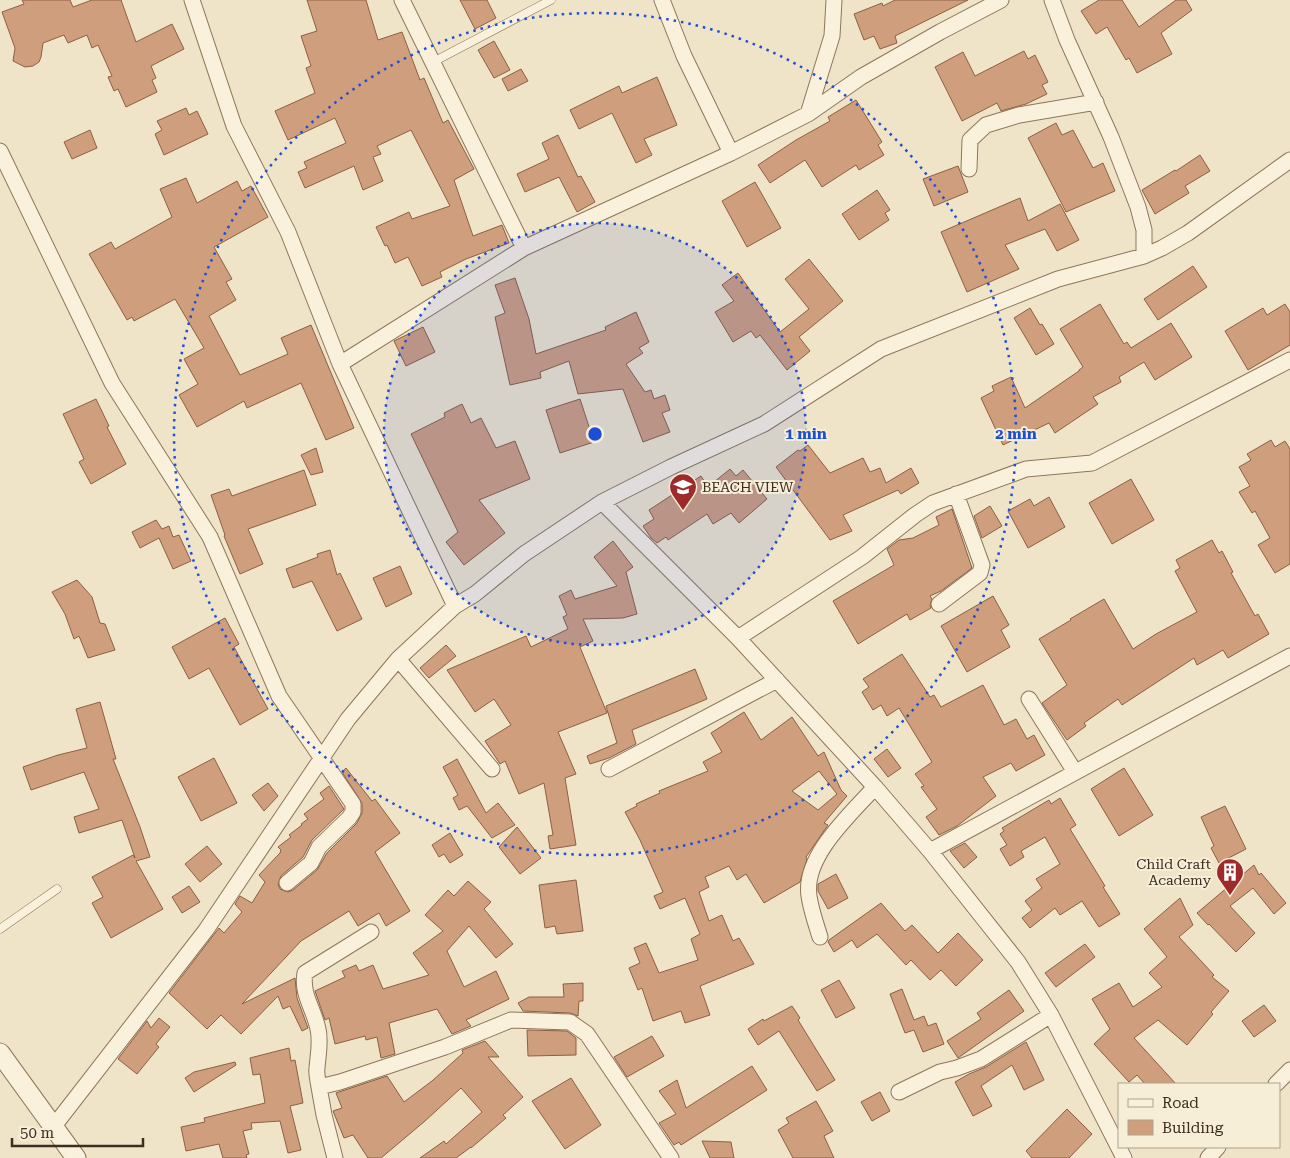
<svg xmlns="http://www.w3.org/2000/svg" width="1290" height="1158" viewBox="0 0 1290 1158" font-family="'Roboto Serif',serif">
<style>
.building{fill:#cf9f7d;stroke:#8d5f41;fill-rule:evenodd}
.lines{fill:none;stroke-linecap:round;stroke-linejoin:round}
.service-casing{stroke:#8d765c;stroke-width:9}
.minor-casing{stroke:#8d765c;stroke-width:17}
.tertiary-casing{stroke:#8d765c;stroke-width:21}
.service{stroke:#faf1dc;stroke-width:8}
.minor{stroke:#faf1dc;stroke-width:15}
.tertiary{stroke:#faf1dc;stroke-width:19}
.ring{fill:none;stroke:#1d4ed8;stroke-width:2.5;stroke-dasharray:2.5 5}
.labels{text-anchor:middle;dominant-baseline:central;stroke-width:4;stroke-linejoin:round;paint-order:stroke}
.poi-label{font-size:14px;fill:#3d2e20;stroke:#f7eed8;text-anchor:start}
.centre{fill:#1d4ed8;stroke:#f7eed8;stroke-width:2.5}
.ring-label{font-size:15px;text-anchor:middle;font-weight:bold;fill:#1d4ed8;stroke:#f7eed8;stroke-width:4;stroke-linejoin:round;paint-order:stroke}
</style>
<rect width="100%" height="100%" fill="#f0e4c8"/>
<path class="building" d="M22 0H70L73 7 92 0H121L136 42 172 24 184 49 151 66 156 78 152 80 157 92 126 107 118 89 114 91 108 77 112 76 98 45 92 48 87 35 68 43 64 35 43 43 41 57 39 62 33 66 25 67 13 61 15 48 2 12 24 4Z
M307 0H366L378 40 402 32 420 80 424 78 443 123 448 120 474 169 454 180 473 236 502 225 509 243 466 259 440 272 442 277 422 286 408 257 395 263 387 245 385 246 376 227 409 212 412 219 450 206 411 130 377 146 381 154 373 157 383 181 363 190 354 166 305 188 298 172 307 168 304 162 346 143 335 118 288 140 275 111 315 93 306 68 311 66 301 36 317 31Z
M460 0H487L496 18 475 29Z
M895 0H968L895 36 897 43 880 49 874 36 864 40 854 14 882 3 883 6Z
M1099 0H1122L1139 27 1176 0H1186L1192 10 1161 33 1172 54 1137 73 1129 58 1126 60 1107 27 1096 34 1081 11Z
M494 41 510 70 494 78 478 50Z
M1024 51 1028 59 1035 55 1048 82 1042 85 1047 94 1026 104 1001 111 997 103 962 121 935 67 963 52 975 76Z
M521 69 528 81 508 91 502 79Z
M657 77 677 125 644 139 652 155 636 163 612 113 579 129 570 110 619 86 622 93Z
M856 100 882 142 878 145 884 155 859 170 856 165 822 187 805 160 770 183 758 165 796 140 830 121 828 117Z
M186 108 189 115 197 111 208 134 164 155 155 134 162 130 157 121Z
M1056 123 1062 135 1073 130 1093 168 1103 163 1115 191 1066 212 1028 138Z
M90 130 97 148 72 159 64 142Z
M558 135 578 177 581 176 595 202 577 212 559 177 525 192 517 174 549 159 542 143Z
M1200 155 1210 171 1185 186 1189 193 1155 214 1142 190 1175 170 1176 171Z
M958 166 968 192 934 206 923 179Z
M186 178 197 203 237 181 242 191 251 186 268 217 214 247 232 279 226 282 236 300 209 316 240 375 288 354 281 338 311 325 354 428 326 440 301 383 247 408 244 401 197 427 179 395 198 384 184 359 204 348 175 299 134 321 132 317 127 320 89 254 111 242 115 249 172 217 160 189Z
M755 182 781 228 747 247 722 201Z
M877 190 890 210 885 213 889 220 859 240 842 214Z
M1020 198 1028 221 1060 204 1079 240 1057 251 1045 229 1005 245 1019 269 967 292 941 232Z
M809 259 843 301 799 337 810 351 787 370 760 335 756 338 751 331 733 342 715 312 734 301 722 285 738 273 780 332 809 309 785 279Z
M1193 266 1207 287 1158 320 1144 299Z
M515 278 529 319 536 354 606 330 605 327 636 312 649 342 639 348 643 353 626 364 645 392 651 390 654 399 665 395 670 410 662 413 670 432 643 442 623 389 578 394 569 361 540 372 541 378 510 385 495 317 505 313 495 285Z
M1100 304 1124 344 1127 342 1131 348 1171 323 1192 357 1155 380 1144 362 1119 377 1121 382 1093 397 1098 404 1055 433 1049 423 1003 445 981 398 994 391 992 386 1011 377 1025 408 1079 371V370L1083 367 1060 329Z
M1285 304 1290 312V345L1248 370 1225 331 1263 308 1267 315Z
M1030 308 1040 325 1042 324 1054 344 1036 355 1014 318Z
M423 327 435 352 406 366 394 341Z
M96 399 109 426 107 427 126 464 91 484 79 462 84 459 63 414Z
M580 399 594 442 560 453 546 410Z
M462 404 471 423 481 418 496 448 515 441 530 479 479 500 505 533 464 565 446 542 458 532 411 434 445 417 444 413Z
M1271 440 1275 447 1285 441 1290 449V564L1275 573 1258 545 1270 538 1255 511 1252 513 1239 492 1250 486 1239 467 1251 460 1247 454Z
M808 445 830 473 863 458 870 472 880 468 886 483 911 468 919 483 901 494 898 490 843 515 852 531 830 540 776 467 798 450 800 451Z
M316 448 323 472 311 475 301 455Z
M730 469 736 476 743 470 767 499 739 523 731 513 713 524 707 514 668 540 666 537 657 543 651 538 643 526 654 519 649 510 701 476 708 487Z
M304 470 316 505 248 529 263 564 240 574 224 536 225 535 211 495 229 489 232 496Z
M1131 479 1154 520 1112 544 1089 503Z
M1049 497 1065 527 1028 548 1008 511 1030 499 1034 506Z
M990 506 1002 526 982 538 974 516Z
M952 509 972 568 941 591 930 596 932 599 930 605 931 608 910 620 907 614 858 644 833 601 894 565 887 549 899 540 913 538 939 525 936 517Z
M156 520 162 529 169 526 173 537 179 535 191 561 173 569 159 538 140 548 132 532Z
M1212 540 1219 553 1222 551 1233 572 1231 573 1255 616 1258 614 1269 634 1228 658 1223 650 1197 665 1194 658 1122 705 1118 699 1084 723 1086 726 1067 740 1042 703 1067 685 1039 639 1071 620 1070 619 1104 599 1133 649 1156 634 1197 612 1175 571 1180 568 1176 560Z
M613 541 633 567 626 572 637 614 623 618 583 619 593 641 580 647 607 713 558 732 576 774 565 778 576 845 550 849 548 836 553 835 544 783 519 794 505 761 500 764 485 741 511 725 494 699 475 712 447 670 526 636 531 647 568 629 563 617 567 615 559 596 571 590 575 599 617 586 594 557Z
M330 550 337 575 340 573 362 619 337 631 312 581 293 588 286 569 318 557 317 554Z
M400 566 412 594 386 607 373 578Z
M77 580 92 597 100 623 105 624 115 650 88 658 79 636 74 639 65 614 52 592Z
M993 596 1009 625 1001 630 1010 647 967 672 941 626Z
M225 618 239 644 234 647 268 709 240 725 209 668 189 679 172 647Z
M446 645 456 656 429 678 420 668Z
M902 654 930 697 934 695 941 707 983 685 1004 725 1016 719 1027 739 1034 735 1045 755 1016 771 1011 763 983 777 996 796 957 826 939 835 926 817 937 809 921 787 924 786 915 774 932 762 899 708 887 716 881 705 873 710 862 692 869 687 863 679Z
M695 669 707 699 632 730 636 744 609 758 590 764 587 756 617 743 606 706Z
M100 702 116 759H113L140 827 150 857 136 861 163 909 111 938 92 903 103 897 92 877 133 855 135 858 122 820 79 833 74 817 99 809 84 772 31 790 23 767 58 755 87 748 76 709Z
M744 712 761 740 792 717 818 756 824 752 841 790 847 796 824 823 828 825 806 857 807 859 800 882 764 903 746 874 737 880 729 866 705 877 709 887 699 892 709 921 722 915 733 941 739 938 754 964 700 986 710 1015 685 1023 681 1011 653 1021 642 988 638 990 629 968 640 963 634 948 646 943 659 973 698 960 691 939 700 934 685 898 660 909 654 896 663 892 640 840 625 812 637 806 636 804 660 793 659 791 708 771 703 762 722 752 711 733ZM819 771 837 794 818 810 792 791Z
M887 749 901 768 888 777 874 759Z
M214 758 237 803 201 821 178 777Z
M457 759 486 813 498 803 515 825 492 838 467 806 459 810 453 798 458 795 443 767Z
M346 768 372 801 375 799 400 833 375 852 410 911 386 926 379 913 358 926 349 911 301 941 242 1004 295 978 297 998 308 1028 302 1031 290 1006 283 1009 278 996 241 1034 221 1015 207 1029 169 993 219 928 224 933 242 912 235 904 240 896 252 903 265 882 259 875 280 853 281 850 278 847 291 837 289 835 302 825 301 824 308 819 304 814 324 799 320 793 329 786 344 809 312 840 303 857 281 876 278 884 280 889 288 892 293 890 317 870 327 853 357 823 362 813V803L342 772Z
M1124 768 1153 815 1119 836 1091 789Z
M268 783 278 796 264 811 252 795Z
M1060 798 1076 825 1070 829 1105 886 1103 887 1120 914 1099 927 1082 901 1060 915 1055 908 1030 928 1022 918 1032 910 1025 901 1042 888 1036 879 1060 864 1045 837 1021 851 1024 857 1010 866 1000 849 1007 845 1000 834 1004 831 1002 828 1049 800 1051 804Z
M1225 806 1246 849 1219 863 1211 848 1214 846 1201 817Z
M517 827 541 858 520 874 499 847Z
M450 833 463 855 450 863 444 854 439 857 432 845Z
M965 843 977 857 964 868 950 851Z
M207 846 222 864 200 882 185 864Z
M1254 865 1259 875 1261 873 1286 903 1274 914 1253 888 1230 906 1255 933 1236 952 1209 924 1208 925 1197 913Z
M836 874 848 898 828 909 818 891V884Z
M576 880 583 931 557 934 555 926 545 928 539 885Z
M468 881 491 902 484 909 513 944 496 958 469 926 447 951 464 987 496 971 509 999 466 1020 471 1026 452 1034 437 1009 389 1023 395 1054 381 1058 377 1037 366 1040 365 1036 335 1044 329 1018 325 1020 315 991 345 977 342 971 356 965 359 971 373 965 383 989 429 975 413 953 443 931 425 915 448 890 454 896Z
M189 886 200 902 182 913 172 897Z
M1180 898 1193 925 1179 937 1214 975 1212 977 1229 991 1211 1012 1213 1014 1187 1045 1158 1020 1134 1038 1176 1084H1145L1137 1075 1129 1082 1094 1044 1110 1029 1092 999 1119 983 1133 1007 1162 987 1149 973 1167 957 1144 929Z
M881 903 905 931 912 925 938 953 958 933 983 960 956 986 941 970 930 980 911 960 906 965 877 934 857 948 852 940 834 952 828 942 829 940Z
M1085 944 1095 957 1056 987 1045 973Z
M839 980 855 1008 836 1018 821 990Z
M583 983V1001H579L578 1016 570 1013 523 1011 518 1003 529 997H564L563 984Z
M902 989 914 1020 924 1016 928 1026 936 1023 944 1044 923 1052 914 1030 905 1033 890 994Z
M1009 990 1024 1011 958 1058 947 1041 981 1019 977 1013Z
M1264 1005 1276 1021 1254 1037 1242 1021Z
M792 1006 800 1018 798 1020 835 1080 817 1091 779 1031 758 1045 748 1029 763 1019 764 1021Z
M159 1018 170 1027 156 1044 159 1047 137 1074 118 1059 147 1021 151 1028Z
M527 1030 567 1031 576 1038V1055L528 1056Z
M652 1036 664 1056 627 1077 614 1057Z
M485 1041 499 1057H488L523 1097 503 1115 506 1118 471 1148V1147L456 1158H420L444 1141 446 1144 482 1112 461 1088 425 1121 381 1158H368L353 1135 344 1138 333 1111 342 1108 336 1093 387 1076 404 1102 432 1081 463 1053 462 1050Z
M1026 1042 1044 1080 1024 1090 1012 1065 981 1086 992 1106 973 1116 955 1082 969 1074 986 1067Z
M289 1048 291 1061 295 1060 303 1103 290 1106 301 1150 288 1153 280 1121 251 1123 252 1129 243 1131 249 1154 246 1155 247 1158H223L219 1144 186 1151 181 1127 205 1122 204 1118 265 1103 260 1074 253 1075 250 1058Z
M235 1062 236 1065 194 1092 185 1078 194 1072Z
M752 1066 767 1090 681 1145 679 1142 674 1145 659 1123 676 1114 659 1091 677 1080 686 1108Z
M571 1078 601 1125 565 1149 532 1101Z
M880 1092 890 1111 872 1121 861 1102Z
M816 1101 833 1131 824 1136 834 1158H793L778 1130 789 1123 786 1118Z
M1067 1109 1092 1134 1069 1158H1032L1026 1151Z
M702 1141 731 1142 734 1158H710Z"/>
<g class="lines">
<g class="service-casing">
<path id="service" d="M433 62 551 0
M0 929 57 889"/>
</g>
<g class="minor-casing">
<path id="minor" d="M192 0 234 126 288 232 340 364 455 606
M402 0 524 248
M662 0 684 56 731 153
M1052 0 1067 40 1111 137 1138 207 1144 230V256
M808 114 832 36 834 0
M0 151 112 383 210 537 279 696 353 804V812L349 818 319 847 311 863 287 883
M969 169 970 140 986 125 1019 115 1096 102
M340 364 524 248 731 153 808 114 861 77 940 32 1001 0
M602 502 738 638 875 787 930 851 1018 962 1051 1015 1124 1158
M939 604 980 573 982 565 956 494
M738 638 862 557 915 515 933 503 1026 469 1092 463 1290 360
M398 659 492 769
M1029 699 1075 772
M609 769 777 680
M930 851 1290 656
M371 932 305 973C301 994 314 1009 318 1029 321 1042 318 1055 317 1068 316 1074 318 1080 319 1087L340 1082 445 1047 511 1020 570 1022 587 1034 671 1158
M820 937C816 924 811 910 809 896 803 856 851 814 875 787
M1276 1084 1290 1070
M319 1087 324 1115 335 1158
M899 1092 940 1072 957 1068 981 1059 1051 1015
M54 1126 206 930 348 719 398 659 455 606 475 594 524 554 602 502 671 467 764 424 881 349 1058 279 1144 256 1162 248 1188 233 1290 160
M1208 1158 1218 1147"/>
</g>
<g class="tertiary-casing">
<path id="tertiary" d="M0 1053 76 1158"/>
</g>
<use href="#service" class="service"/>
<use href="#minor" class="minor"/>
<use href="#tertiary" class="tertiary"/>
</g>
<circle cx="595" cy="434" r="211" fill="#1d4ed8" fill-opacity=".12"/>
<g class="ring">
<circle cx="595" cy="434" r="211"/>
<circle cx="595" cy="434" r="421"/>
</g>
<defs>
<g id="school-pin" transform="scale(1.4375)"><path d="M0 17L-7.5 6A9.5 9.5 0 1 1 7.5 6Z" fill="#9e2a2b" stroke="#f7eed8"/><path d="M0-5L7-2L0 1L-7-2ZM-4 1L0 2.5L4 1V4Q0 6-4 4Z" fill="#fff"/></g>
<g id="building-pin" transform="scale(1.4375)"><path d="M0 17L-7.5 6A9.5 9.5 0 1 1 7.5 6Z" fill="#9e2a2b" stroke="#f7eed8"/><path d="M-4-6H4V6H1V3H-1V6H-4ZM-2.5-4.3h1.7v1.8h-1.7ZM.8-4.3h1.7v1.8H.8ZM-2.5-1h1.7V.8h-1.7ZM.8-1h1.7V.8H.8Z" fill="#fff"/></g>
</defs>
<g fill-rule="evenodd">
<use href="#school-pin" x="683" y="487"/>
<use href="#building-pin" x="1230" y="872"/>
</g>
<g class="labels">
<g class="poi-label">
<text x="702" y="487">BEACH VIEW</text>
<text x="1211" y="864" text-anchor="end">Child Craft<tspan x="1211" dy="16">Academy</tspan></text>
</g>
</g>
<circle cx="595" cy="434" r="8" class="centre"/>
<g class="ring-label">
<text x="806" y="439">1 min</text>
<text x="1016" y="439">2 min</text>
</g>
<rect x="1118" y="1083" width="162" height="65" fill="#f7eed8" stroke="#ada18e"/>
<rect x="1128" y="1099" width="25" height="8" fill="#faf1dc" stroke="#ada18e"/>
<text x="1162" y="1108" font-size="15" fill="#3d2e20">Road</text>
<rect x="1128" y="1120" width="25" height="15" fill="#cf9f7d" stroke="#ada18e"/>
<text x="1162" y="1133" font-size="15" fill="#3d2e20">Building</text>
<path d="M12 1138v8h131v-8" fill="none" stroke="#3d2e20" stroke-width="2.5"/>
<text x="20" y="1138" font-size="15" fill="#3d2e20" stroke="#f7eed8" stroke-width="4" paint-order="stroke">50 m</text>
</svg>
